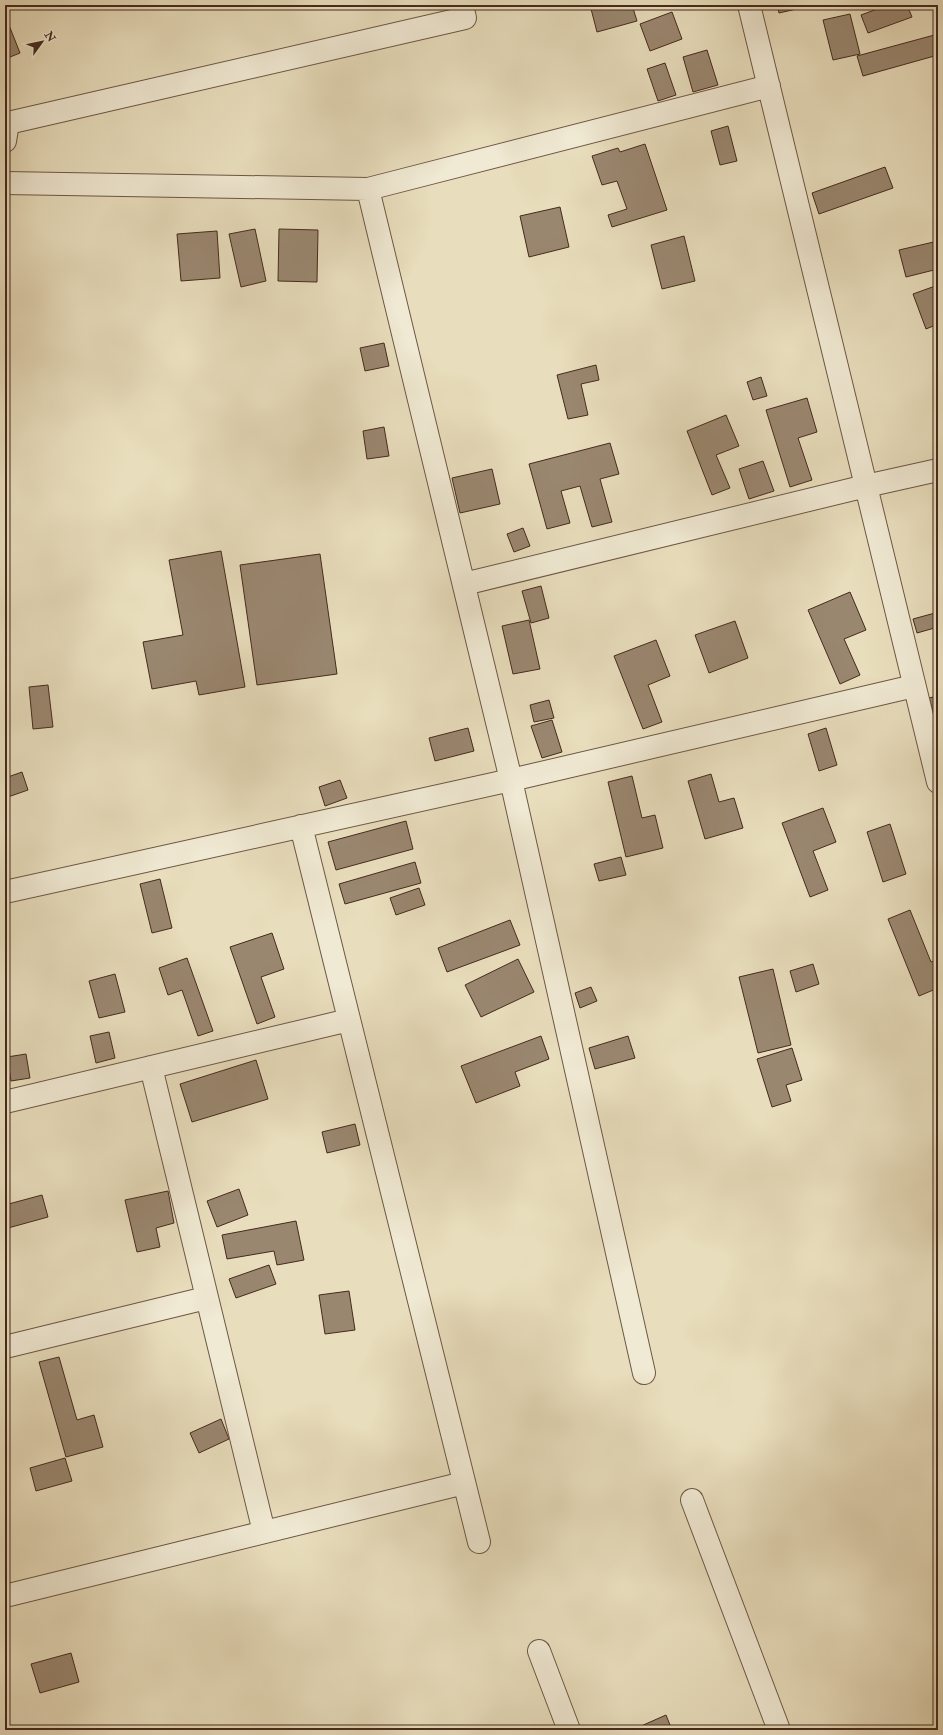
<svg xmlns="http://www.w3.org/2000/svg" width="943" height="1735" viewBox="0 0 943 1735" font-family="'IM FELL Double Pica',serif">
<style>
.building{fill:#9a8770;stroke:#462a1d}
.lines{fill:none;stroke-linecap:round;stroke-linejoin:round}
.street-casing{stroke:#6e5745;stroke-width:24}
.street{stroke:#f0e9d3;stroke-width:22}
</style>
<rect width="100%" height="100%" fill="#e8ddbc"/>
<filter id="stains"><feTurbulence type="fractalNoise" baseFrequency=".005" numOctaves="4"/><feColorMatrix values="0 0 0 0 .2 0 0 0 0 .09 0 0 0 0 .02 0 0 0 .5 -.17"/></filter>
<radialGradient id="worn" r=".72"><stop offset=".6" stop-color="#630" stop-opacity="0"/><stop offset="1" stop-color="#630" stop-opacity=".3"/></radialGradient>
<path class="building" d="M259 5H286L260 9Z
M590 5H632L637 21 597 32Z
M777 5H814L779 13Z
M888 5H907L912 17 868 33 861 15Z
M672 12 682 39 650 51 640 24Z
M850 14 860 54 833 60 823 20Z
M5 15 20 53 5 59Z
M938 34V55L863 76 857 56Z
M707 50 718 85 693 92 683 57Z
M665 63 676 95 658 101 647 69Z
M728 126 737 161 720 165 711 131Z
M645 144 667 210 612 227 608 215 627 209 617 181 602 185 592 156 618 148 620 152Z
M885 167 893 188 819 214 812 193Z
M560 207 569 247 529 257 520 216Z
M255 229 266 281 241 287 229 234Z
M279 229 318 230 317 282 278 281Z
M217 231 220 278 181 281 177 234Z
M684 236 695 281 662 289 651 245Z
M938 241V269L906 277 899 250Z
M938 285V324L926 329 913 294Z
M384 343 389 366 365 371 360 348Z
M596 365 599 380 581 384 588 415 568 419 557 375Z
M761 377 767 396 753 400 747 382Z
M807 398 817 432 798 438 812 480 790 487 766 410Z
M726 415 739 446 716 455 730 488 712 495 687 431Z
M384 427 389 456 367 459 363 431Z
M610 443 619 474 600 479 612 522 592 527 580 486 561 491 570 523 547 529 529 464Z
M763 461 774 491 749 499 739 469Z
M492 469 500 504 460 513 452 478Z
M523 528 530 546 514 552 507 534Z
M221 551 245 687 199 695 196 681 152 689 143 642 183 635 169 560Z
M320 554 337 674 257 685 240 565Z
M541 586 549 618 531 623 522 591Z
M850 592 866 630 844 639 860 675 840 684 808 610Z
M935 613 938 627 917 633 913 619Z
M529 620 540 669 513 674 502 626Z
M735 621 748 658 709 673 695 635Z
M656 640 670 676 648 685 662 722 643 729 614 656Z
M5 684H7L5 721Z
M48 685 53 727 33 729 29 687Z
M938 696V718L935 719 929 698Z
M549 700 554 718 534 722 530 705Z
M552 720 562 752 542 758 531 726Z
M468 728 474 751 435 761 429 738Z
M826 728 837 765 819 771 808 734Z
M22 772 28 790 5 798V778Z
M711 774 719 802 734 798 743 828 705 839 688 781Z
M632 776 642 818 655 815 663 848 626 857 608 782Z
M340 780 347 798 325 806 319 787Z
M823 808 836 842 813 851 828 890 810 897 782 823Z
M406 821 413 849 336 870 328 842Z
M890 824 906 874 883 882 867 832Z
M621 857 626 875 599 881 594 864Z
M415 862 421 883 345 904 339 884Z
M160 879 172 928 152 933 140 884Z
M419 888 425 905 396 915 390 898Z
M910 910 931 962 938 959V988L919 996 888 919Z
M510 920 520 945 447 972 438 948Z
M272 933 284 969 261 977 275 1017 257 1024 230 947Z
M187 958 213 1031 198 1036 182 990 168 995 159 968Z
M518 959 534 992 481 1017 465 985Z
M813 964 819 984 796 992 790 971Z
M773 969 791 1045 758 1053 739 977Z
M115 974 125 1012 99 1018 89 981Z
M591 987 597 1001 580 1008 575 993Z
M109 1032 115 1058 96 1063 90 1036Z
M541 1036 549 1059 515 1072 520 1086 476 1103 461 1066Z
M628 1036 635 1058 595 1069 589 1048Z
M792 1048 802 1080 786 1085 791 1101 772 1107 757 1059Z
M26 1054 30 1078 11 1081 7 1057Z
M256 1060 268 1099 192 1122 180 1084Z
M355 1124 360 1145 327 1153 322 1132Z
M239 1189 248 1215 217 1227 207 1201Z
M168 1191 174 1223 156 1228 160 1247 137 1252 125 1200Z
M42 1195 48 1217 8 1228 5 1219V1205Z
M296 1221 304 1260 277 1265 274 1251 227 1259 222 1235Z
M269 1265 276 1284 236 1298 229 1279Z
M349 1291 355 1330 325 1334 319 1295Z
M59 1357 77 1420 94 1415 103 1447 66 1457 39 1362Z
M221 1419 229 1439 199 1453 190 1433Z
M65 1458 72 1481 36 1491 30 1468Z
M71 1653 79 1682 40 1693 31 1664Z
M666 1715 672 1730H632Z"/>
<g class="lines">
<g class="street-casing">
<path id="street" d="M749 5 938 782
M5 141 8 123 465 18 462 5
M5 183 368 189 769 86
M368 189 511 780 644 1373
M464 584 866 486 938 470
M301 826 479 1542
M5 892 511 780 914 686
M151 1067 264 1532
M5 1102 349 1020
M5 1347 206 1298
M692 1500 779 1730
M5 1596 464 1483
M539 1651 569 1730"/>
</g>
<use href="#street" class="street"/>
</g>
<rect width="943" height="1735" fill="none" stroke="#e8ddbc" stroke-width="20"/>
<rect x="6" y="6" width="931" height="1723" fill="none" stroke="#462a1d" stroke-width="2"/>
<rect x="10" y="10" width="923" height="1715" fill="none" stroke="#462a1d"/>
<g transform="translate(42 42) rotate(57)" stroke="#f0e9d3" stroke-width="3" paint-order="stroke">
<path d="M0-3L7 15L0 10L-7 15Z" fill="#462a1d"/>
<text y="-6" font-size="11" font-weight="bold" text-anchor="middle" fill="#462a1d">N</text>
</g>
<rect width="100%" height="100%" filter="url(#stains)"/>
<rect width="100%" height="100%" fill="url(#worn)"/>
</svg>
